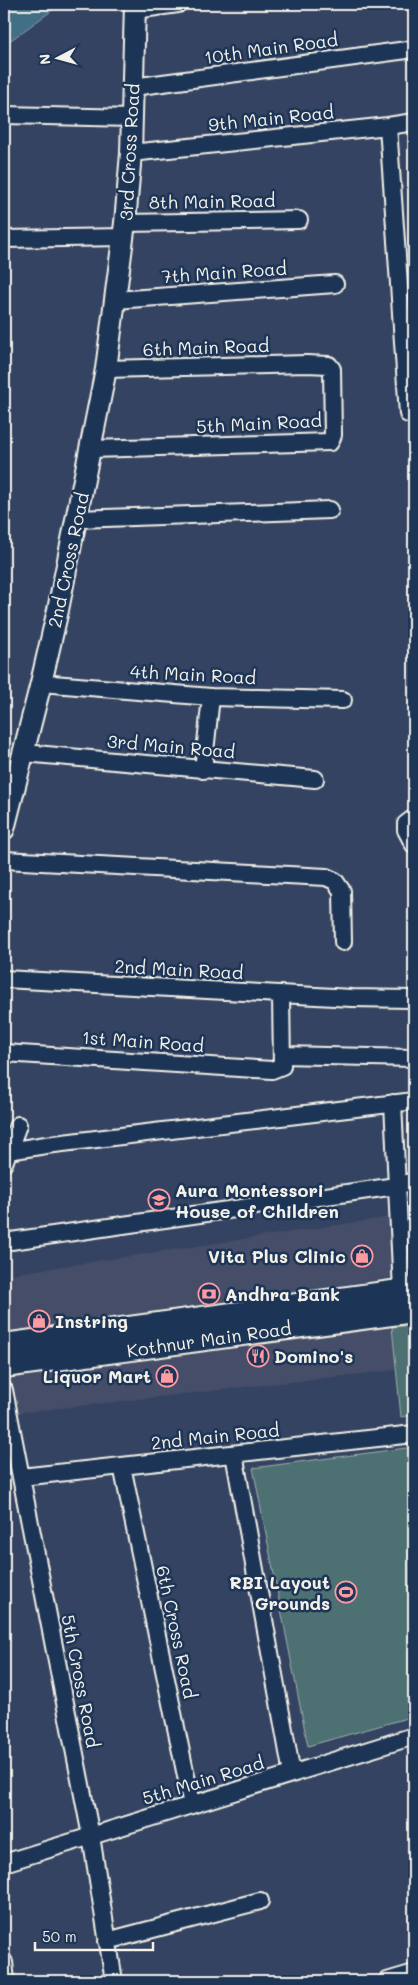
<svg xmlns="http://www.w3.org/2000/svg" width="418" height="1985" viewBox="0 0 418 1985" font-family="Mali,sans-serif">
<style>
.built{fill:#444d68}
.green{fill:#4d7072;stroke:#a0b0ad}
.water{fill:#426e86;stroke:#89a2ad}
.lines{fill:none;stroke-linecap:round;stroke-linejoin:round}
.minor-casing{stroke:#f4f1e8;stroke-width:20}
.tertiary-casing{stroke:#f4f1e8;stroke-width:24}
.secondary-casing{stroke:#f4f1e8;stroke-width:26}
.minor{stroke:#1d3557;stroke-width:16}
.tertiary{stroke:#1d3557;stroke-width:20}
.secondary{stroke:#1d3557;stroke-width:22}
.labels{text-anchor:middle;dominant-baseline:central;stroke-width:5;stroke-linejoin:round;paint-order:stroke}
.street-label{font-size:18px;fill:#f4f1e8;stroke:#1d3557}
.poi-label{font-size:18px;font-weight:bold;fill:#f4f1e8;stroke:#1d3557;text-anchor:start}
</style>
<rect width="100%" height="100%" fill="#344361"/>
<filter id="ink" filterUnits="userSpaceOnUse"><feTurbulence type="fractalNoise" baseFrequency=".02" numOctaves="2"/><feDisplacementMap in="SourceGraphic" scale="10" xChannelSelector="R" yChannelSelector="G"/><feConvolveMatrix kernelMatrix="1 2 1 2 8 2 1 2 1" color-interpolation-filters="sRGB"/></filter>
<g filter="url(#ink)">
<path class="built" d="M414 1215V1274L410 1275 405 1216Z
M391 1217 396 1277 4 1333V1275Z
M392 1327 396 1370 16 1413 8 1372Z"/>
<path class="green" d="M414 1325V1415L401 1417 392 1327Z
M414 1447V1716L308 1746 253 1468Z"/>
<path class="water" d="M4 4H61L4 45Z"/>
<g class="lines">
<g class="minor-casing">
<path id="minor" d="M135 10 178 4
M133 87 414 49
M4 115 132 118
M388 126 408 414
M131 153 388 126 414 122
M125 223 299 220
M4 239 124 237
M116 300 335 284
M91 449 330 442 333 435 332 369 329 365 306 364 106 369
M77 519 330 510
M41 683 211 697 343 700
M24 753 315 779
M203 770 211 697
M414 818 406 824V830L414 845
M4 860 326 877 335 881 342 891 343 942
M4 979 352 998 411 999
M4 1053 272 1070 282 1066 281 995
M282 1055 414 1058
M393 1103 402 1291
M8 1151 46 1145 414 1101
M4 1163 18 1125
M4 1242 396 1186 414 1181
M4 1390 91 1836 114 1981
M234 1454 292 1774
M122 1466 192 1805
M21 1477 414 1434
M4 1863 414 1736
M107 1941 260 1901
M4 1962 6 1981
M387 1981 414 1973"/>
</g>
<g class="tertiary-casing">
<path id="tertiary" d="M4 829 41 683 58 610 106 369 125 223 131 153 135 4"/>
</g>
<g class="secondary-casing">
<path id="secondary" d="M4 1345 414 1289
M4 1366 414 1311"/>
</g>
<use href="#minor" class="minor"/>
<use href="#tertiary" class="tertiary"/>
<use href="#secondary" class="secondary"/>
</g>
</g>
<defs>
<g id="school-ring" transform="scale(1.125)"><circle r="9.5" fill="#1d3557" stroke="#ff9aa2" stroke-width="1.5"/><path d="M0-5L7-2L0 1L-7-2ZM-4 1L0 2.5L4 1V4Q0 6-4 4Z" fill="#ff9aa2"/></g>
<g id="shop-ring" transform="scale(1.125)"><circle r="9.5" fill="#1d3557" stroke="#ff9aa2" stroke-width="1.5"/><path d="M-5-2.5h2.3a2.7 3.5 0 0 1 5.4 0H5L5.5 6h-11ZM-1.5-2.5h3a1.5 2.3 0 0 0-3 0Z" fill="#ff9aa2"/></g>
<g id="bank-ring" transform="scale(1.125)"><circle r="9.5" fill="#1d3557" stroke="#ff9aa2" stroke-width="1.5"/><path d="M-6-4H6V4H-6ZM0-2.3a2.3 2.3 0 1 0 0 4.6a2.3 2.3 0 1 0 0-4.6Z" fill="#ff9aa2"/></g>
<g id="restaurant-ring" transform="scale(1.125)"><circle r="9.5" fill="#1d3557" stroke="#ff9aa2" stroke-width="1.5"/><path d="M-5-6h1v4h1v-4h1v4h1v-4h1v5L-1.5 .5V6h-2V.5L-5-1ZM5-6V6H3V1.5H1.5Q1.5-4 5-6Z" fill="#ff9aa2"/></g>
<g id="stadium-ring" transform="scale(1.125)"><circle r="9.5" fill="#1d3557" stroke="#ff9aa2" stroke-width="1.5"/><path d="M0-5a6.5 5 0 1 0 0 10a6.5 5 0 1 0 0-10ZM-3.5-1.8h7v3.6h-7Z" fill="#ff9aa2"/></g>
</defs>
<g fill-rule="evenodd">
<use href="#school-ring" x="159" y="1200"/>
<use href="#shop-ring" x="362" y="1256"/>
<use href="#bank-ring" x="209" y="1294"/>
<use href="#shop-ring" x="39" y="1321"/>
<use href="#restaurant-ring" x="258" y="1356"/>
<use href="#shop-ring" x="167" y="1376"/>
<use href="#stadium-ring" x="346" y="1592"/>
</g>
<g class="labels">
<g class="street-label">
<text transform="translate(271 48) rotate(-8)">10th Main Road</text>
<text transform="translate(271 118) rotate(-6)">9th Main Road</text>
<text transform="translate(129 152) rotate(-87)">3rd Cross Road</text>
<text transform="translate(212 201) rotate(-1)">8th Main Road</text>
<text transform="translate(224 272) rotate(-4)">7th Main Road</text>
<text transform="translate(206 347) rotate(-2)">6th Main Road</text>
<text transform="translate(259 423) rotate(-3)">5th Main Road</text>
<text transform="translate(68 560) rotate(-78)">2nd Cross Road</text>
<text transform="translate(193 674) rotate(3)">4th Main Road</text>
<text transform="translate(171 746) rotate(5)">3rd Main Road</text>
<text transform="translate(179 969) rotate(3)">2nd Main Road</text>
<text transform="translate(143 1041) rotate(4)">1st Main Road</text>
<text transform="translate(209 1339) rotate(-8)">Kothnur Main Road</text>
<text transform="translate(215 1436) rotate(-6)">2nd Main Road</text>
<text transform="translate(177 1632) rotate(78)">6th Cross Road</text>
<text transform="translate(81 1681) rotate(79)">5th Cross Road</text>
<text transform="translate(203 1780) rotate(-17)">5th Main Road</text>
</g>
<g class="poi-label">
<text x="175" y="1190">Aura Montessori<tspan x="175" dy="21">House of Children</tspan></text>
<text x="346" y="1256" text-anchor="end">Vita Plus Clinic</text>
<text x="225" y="1294">Andhra Bank</text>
<text x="55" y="1321">Instring</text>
<text x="274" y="1356">Domino's</text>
<text x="151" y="1376" text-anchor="end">Liquor Mart</text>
<text x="330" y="1582" text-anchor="end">RBI Layout<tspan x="330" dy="21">Grounds</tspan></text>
</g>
</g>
<rect width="418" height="1985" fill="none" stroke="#1d3557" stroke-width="20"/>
<rect x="10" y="10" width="398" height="1965" fill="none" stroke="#f4f1e8" stroke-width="2" filter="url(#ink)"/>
<g transform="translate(58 58) rotate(264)" stroke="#1d3557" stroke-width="4" paint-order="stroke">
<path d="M0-4L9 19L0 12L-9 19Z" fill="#f4f1e8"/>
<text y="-8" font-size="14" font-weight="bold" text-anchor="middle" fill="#f4f1e8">N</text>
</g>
<path d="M35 1942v8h118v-8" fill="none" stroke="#f4f1e8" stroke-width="2.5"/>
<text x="42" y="1942" font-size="15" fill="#f4f1e8" stroke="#1d3557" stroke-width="4" paint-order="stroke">50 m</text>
</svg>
